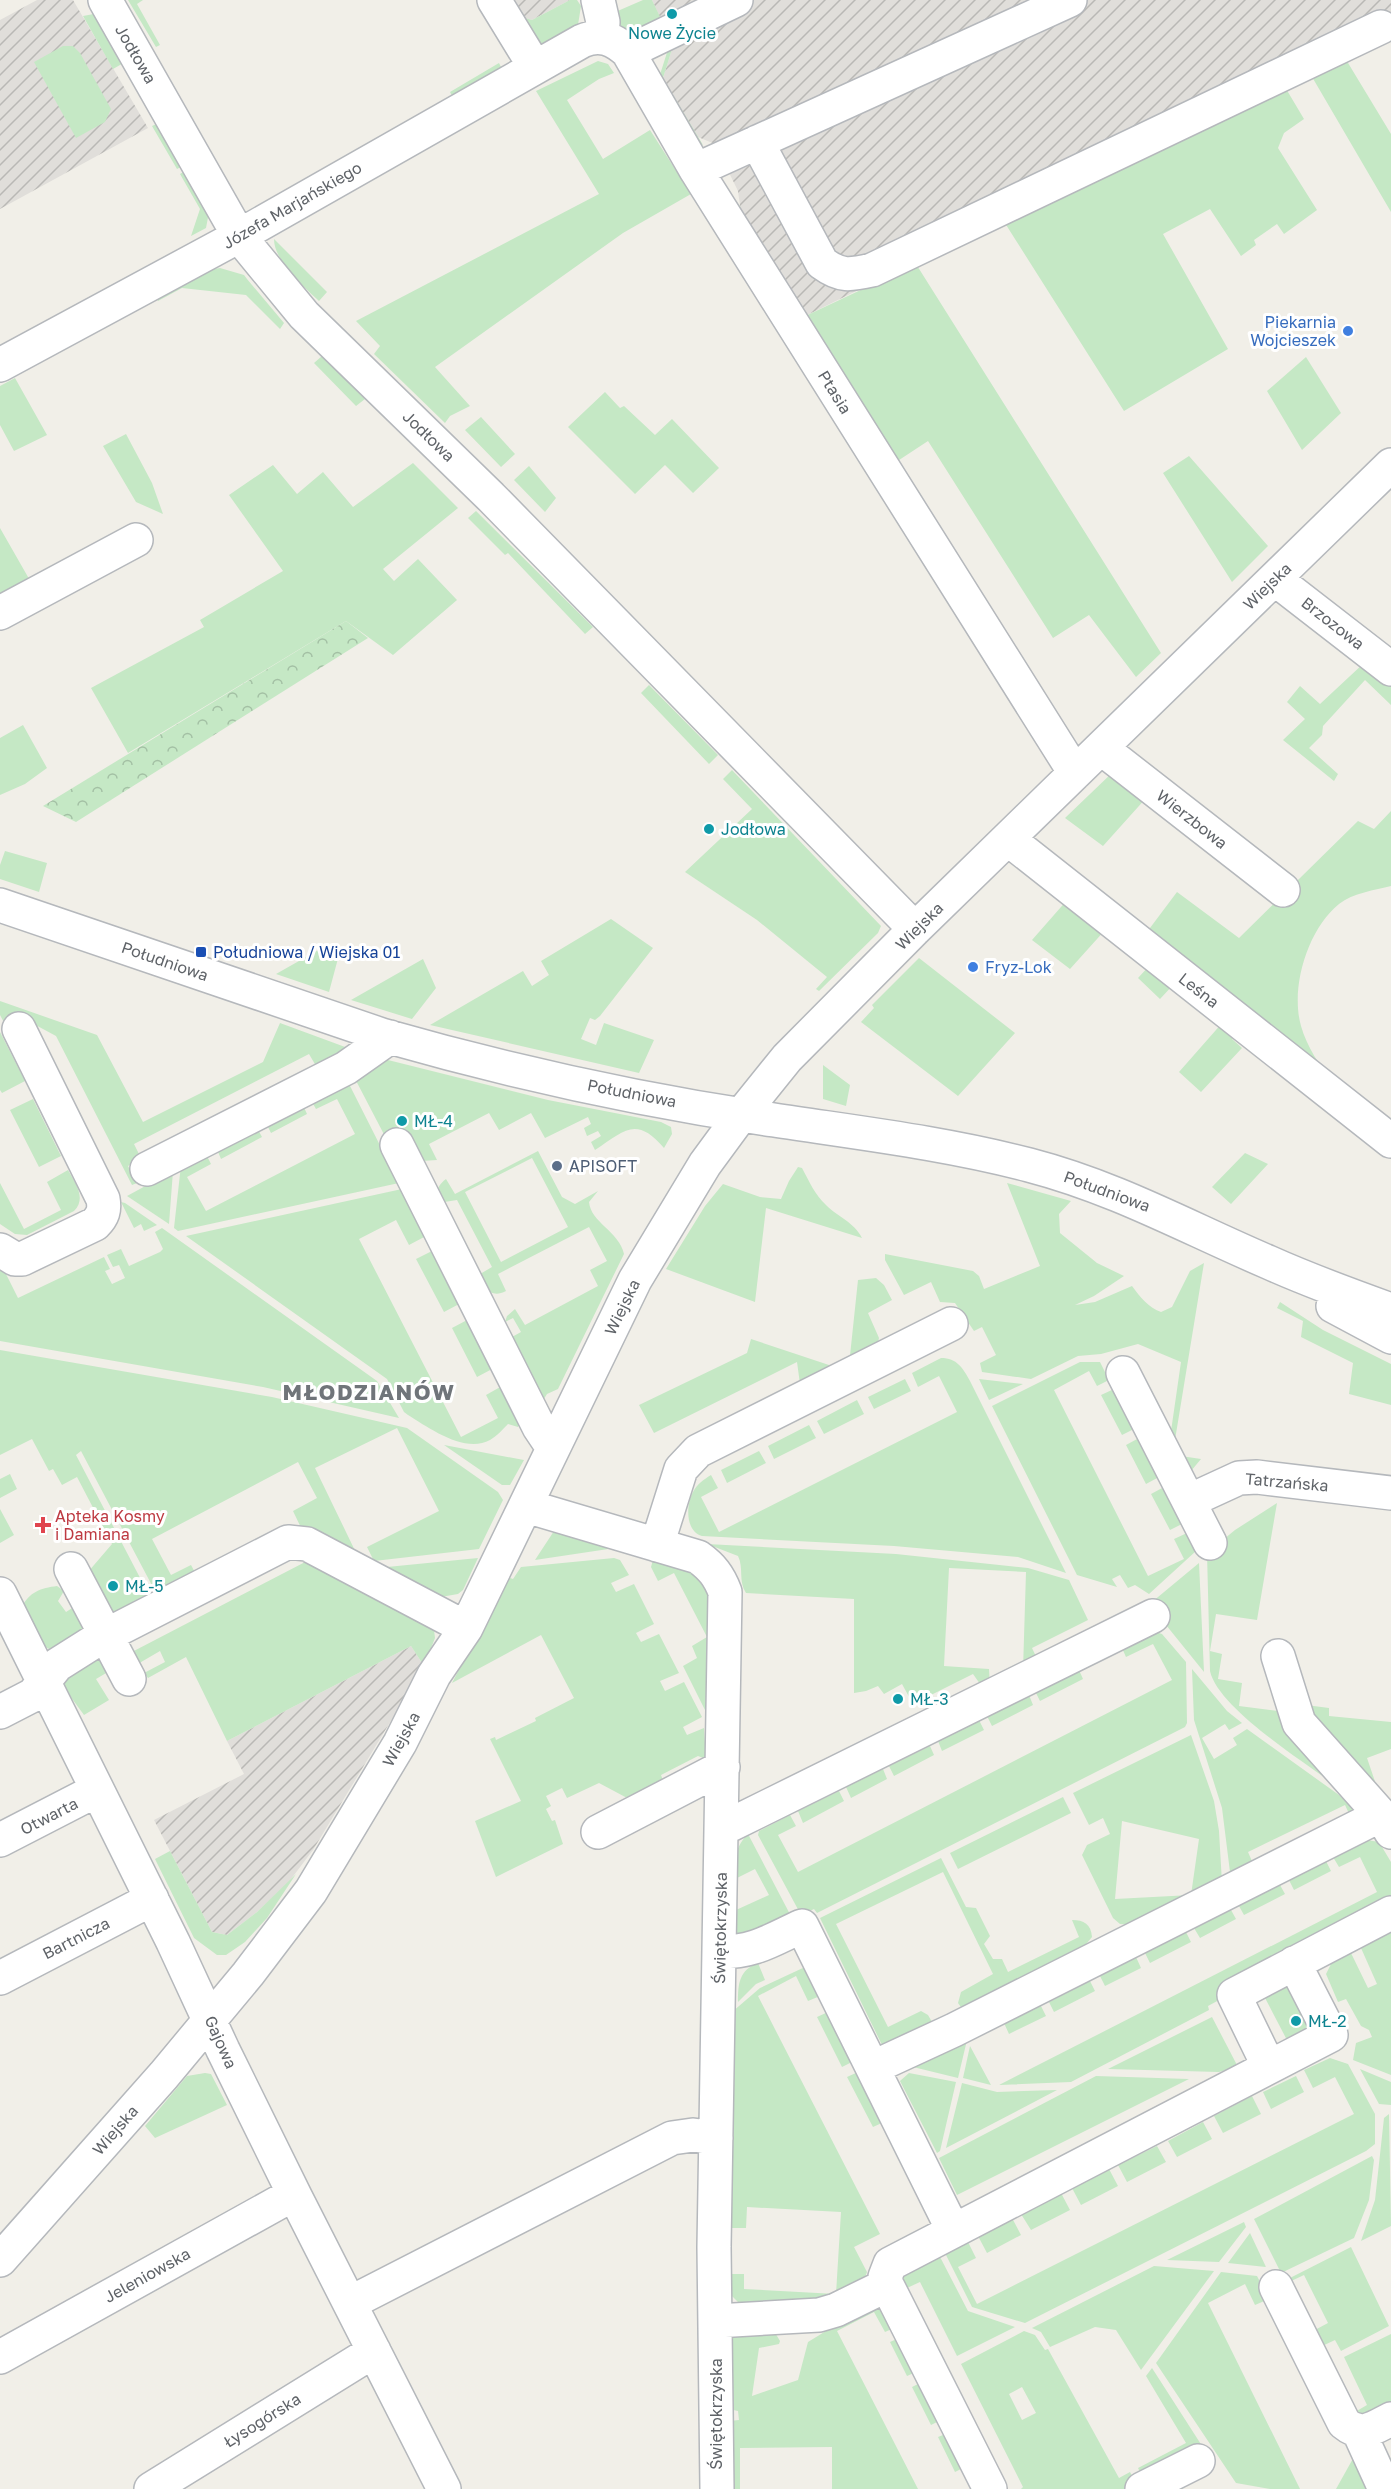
<svg xmlns="http://www.w3.org/2000/svg" width="1391" height="2489" viewBox="0 0 1391 2489" font-family="'Golos Text',sans-serif">
<style>
.industrial{fill:url(#industrial-furrows)}
.green{fill:#c5e8c5;fill-rule:evenodd}
.forest{fill:url(#forest-crowns)}
.lines{fill:none;stroke-linecap:round;stroke-linejoin:round}
.minor-casing{stroke:#b5b8bc;stroke-width:36}
.minor{stroke:#fff;stroke-width:33}
.culture-dot{fill:#0f9aa8;stroke:#fff;stroke-width:2}
.shop-dot{fill:#3f7fe0;stroke:#fff;stroke-width:2}
.transit-dot{fill:#1a4fb4;stroke:#fff;stroke-width:2}
.service-dot{fill:#5c6f8a;stroke:#fff;stroke-width:2}
.health-dot{fill:#e0444e;stroke:#fff;stroke-width:2}
.labels{text-anchor:middle;dominant-baseline:central;stroke-width:6;stroke-linejoin:round;paint-order:stroke}
.culture-label{font-size:16px;fill:#0d838f;stroke:#fff;text-anchor:start}
.street-label{font-size:16px;fill:#5f6368;stroke:#fff}
.shop-label{font-size:16px;fill:#366cbe;stroke:#fff;text-anchor:end}
.transit-label{font-size:16px;fill:#164399;stroke:#fff;text-anchor:start}
.service-label{font-size:16px;fill:#4e5e75;stroke:#fff;text-anchor:start}
.health-label{font-size:16px;fill:#be3a42;stroke:#fff;text-anchor:start}
.district-label{font-size:22px;font-weight:bold;letter-spacing:1.5px;fill:#70757a;stroke:#fff}
</style>
<defs>
<pattern id="industrial-furrows" width="10" height="10" patternUnits="userSpaceOnUse" patternTransform="scale(1.5)"><rect width="10" height="10" fill="#e0deda"/><path d="M-1 1l2-2M0 10L10 0M9 11l2-2" fill="none" stroke="#b9b8b5"/></pattern>
<pattern id="forest-crowns" width="20" height="18" patternUnits="userSpaceOnUse" patternTransform="scale(1.5)"><rect width="20" height="18" fill="#c5e8c5"/><path d="M2 6a3 3 0 1 1 6 0M12 15a3 3 0 1 1 6 0" fill="none" stroke="#a3c0a4"/></pattern>
</defs>
<rect width="100%" height="100%" fill="#f1efe8"/>
<path class="industrial" d="M37 0H73L148 128 0 209V20Z
M501 0H570L532 20 508 13Z
M652 0H1391V30L799 319 741 213 738 191 715 144 698 137 663 78 673 46Z
M411 1646 424 1666 313 1850 288 1883 257 1912 227 1935 212 1932 154 1820 244 1774 227 1741Z"/>
<path class="green" d="M128 0H143L137 4 160 45 156 47Z
M570 0H577L581 6 578 25 536 51 508 13 532 20Z
M643 0H652L663 23 623 31 613 13Z
M99 13 127 61 113 69 83 16Z
M671 40 673 46 663 78 703 145 697 143 657 84Z
M63 46H73L80 53 111 109 105 122 76 138 34 62Z
M1342 53 1391 134V212L1308 70Z
M598 61 608 64 614 73 599 79 567 100 603 159 650 130 691 194 623 233 435 367 470 406 450 416 445 423 374 354 380 346 356 321 599 194 536 91Z
M499 63 502 69 452 96 450 92Z
M1282 82 1304 119 1284 133 1278 148 1317 210 1284 234 1277 224 1254 240 1256 245 1241 256 1210 209 1163 234 1228 349 1124 411 1003 220Z
M163 121 187 164 177 169 152 126Z
M190 168 209 212 206 228 191 236 200 209 180 174Z
M740 205 741 213 799 319 916 264 1161 653 1136 677 1089 615 1053 638 928 441 893 464 798 323 733 213Z
M274 239 327 292 319 301C304 287 274 261 274 239Z
M220 268 244 275 247 279 284 323 280 329 246 295 182 288 158 301 157 298 207 270Z
M322 356 365 399 356 406 314 363Z
M1306 357 1341 413 1302 450 1267 391Z
M15 378 47 435 14 451 0 425V386Z
M605 392 620 408 624 406 655 435 672 419 719 468 693 493 665 465 635 494 568 427Z
M481 417 515 454 501 467 465 430Z
M126 434 152 483 163 514 136 502 103 446Z
M1189 456 1268 546 1232 582 1163 473Z
M413 463 458 508 383 569 394 581 418 559 457 600 393 655 346 621 128 753 91 688 204 627 200 620 283 571 229 495 273 465 297 494 323 472 353 507Z
M529 466 556 498 545 512 514 480Z
M476 511 593 627 585 634 508 553 505 555 468 518Z
M0 528 32 584 0 601Z
M1364 663 1391 684V705L1365 680 1323 726 1322 735 1309 748 1338 774 1334 781 1283 740 1305 719 1287 702 1300 686 1320 704Z
M649 685 718 755 709 764 641 693Z
M23 725 47 768 25 784 0 795V738Z
M732 770 881 926 878 933 819 991 816 989 827 977 757 920 685 872 752 809 723 779Z
M1114 771 1147 797 1103 846 1065 818Z
M1391 811V886C1375 890 1353 893 1339 904 1308 929 1290 987 1301 1026 1307 1047 1319 1064 1332 1082L1144 936 1177 892 1239 938 1358 821 1374 829Z
M5 851 47 863 39 892 0 879V865Z
M1068 899 1106 929 1070 969 1032 940Z
M611 919 653 948 600 1016 595 1020 590 1018 581 1039 596 1045 604 1023 654 1040 639 1073 430 1025 523 971 532 986 549 975 541 961Z
M329 944 340 951 329 992 276 974Z
M919 958 1015 1033 958 1096 861 1022 874 1008 872 1005Z
M423 959 436 988 412 1019 351 1000Z
M1150 965 1174 984 1160 999 1138 978Z
M0 1001 97 1035 143 1122 263 1062 280 1023 356 1051 319 1071 309 1054 134 1144 141 1158 128 1166 137 1183 132 1185 56 1036 30 1022 9 1032 0 1015Z
M1223 1022 1237 1033 1232 1039 1242 1048 1201 1092 1179 1072Z
M0 1032 25 1081 2 1093 0 1090Z
M380 1058 548 1100 661 1122 671 1127 672 1134 664 1148C636 1115 624 1131 595 1150L591 1142 601 1136 598 1131 587 1136 584 1128 591 1124 588 1117 545 1138 531 1113 499 1130 489 1113 429 1144 437 1160 422 1161 389 1144 352 1073Z
M823 1065 850 1085 846 1106 823 1099Z
M347 1080 399 1183 178 1231 174 1228 181 1165 205 1152 211 1164 187 1177 206 1211 355 1134 337 1099 316 1109 312 1102Z
M33 1099 61 1156 39 1167 10 1110Z
M302 1103 307 1114 271 1133 265 1121Z
M256 1126 262 1137 221 1159 216 1147Z
M538 1151 562 1197 575 1204 598 1191 589 1202C591 1223 619 1231 624 1254L558 1389 547 1394 540 1405 512 1337 521 1332 513 1318 505 1322 506 1327 503 1328 507 1316 515 1309 525 1325 598 1286 590 1270 607 1261 589 1227 498 1274 506 1291C491 1299 485 1288 475 1277L492 1267 457 1200 438 1203C436 1191 437 1186 446 1179L455 1194ZM532 1158 568 1227 501 1262 465 1192Z
M1245 1153 1268 1164 1231 1204 1212 1187Z
M798 1167 802 1168C809 1181 815 1195 826 1205 838 1217 854 1222 862 1238L766 1208 755 1302 666 1269 705 1206 723 1184 760 1197 781 1199 789 1181Z
M68 1170C75 1183 87 1198 74 1211L27 1235 15 1234 0 1224V1183L24 1229 61 1210 47 1182Z
M173 1171 169 1224 127 1196Z
M1007 1183 1071 1201 1059 1214 1060 1233 1097 1263 1124 1276 1094 1296 1075 1305 1095 1302 1132 1286C1140 1297 1148 1307 1161 1312L1172 1307 1190 1271 1204 1263 1174 1446 1181 1456 1201 1459 1191 1471 1169 1445 1181 1362 1138 1344 1101 1354 1078 1356 1031 1379 982 1372 980 1363 996 1355 982 1327 974 1331 955 1303 940 1302 931 1282 904 1295 885 1260V1254L973 1271 979 1276 984 1289 1040 1266Z
M402 1189 426 1236 409 1245 396 1220 359 1239 461 1437 498 1418 486 1395 502 1386 520 1421 518 1427 508 1424C503 1429 497 1436 490 1440 465 1454 429 1428 408 1415L404 1412 387 1379 186 1236Z
M121 1202 125 1203 157 1225 144 1231 141 1224 134 1228Z
M162 1228 377 1381 399 1418 263 1387 0 1341V1262L18 1298 104 1257 110 1269 105 1271 112 1284 125 1278 119 1265 113 1267 107 1255 121 1249 129 1266 160 1252 163 1249 155 1232Z
M434 1250 461 1303 444 1312 416 1259Z
M876 1278 884 1285 892 1300 868 1313 879 1338 876 1350 806 1387 800 1384 797 1362 654 1433 639 1405 747 1353 751 1339 829 1365H849L858 1280Z
M1280 1302 1323 1330 1391 1364V1405L1349 1394 1353 1363 1301 1337 1303 1321 1277 1308Z
M469 1319 494 1368 477 1377 452 1328Z
M0 1350 272 1397 407 1428 498 1492 503 1500 479 1549 374 1561 367 1547 439 1511 397 1428 315 1468 361 1563 304 1534 293 1511 317 1498 298 1462 152 1539 171 1575 191 1565 198 1578 156 1593 81 1451 76 1455 149 1595 113 1622 88 1572 112 1544 77 1477 62 1485 53 1469 49 1471 32 1439 0 1455Z
M941 1358C957 1358 963 1368 970 1381L1066 1573 1018 1557 894 1546 702 1536C685 1531 686 1505 693 1492 697 1484 703 1480 711 1475L718 1488 701 1497 719 1532 957 1412 939 1376 918 1387 912 1373Z
M1080 1362H1100L1109 1380 1097 1386 1089 1371 1054 1390 1148 1576 1184 1559 1174 1539 1187 1533 1196 1551 1149 1594 1135 1585 1128 1588 1120 1575 1112 1579 1117 1587 1077 1575 992 1406Z
M905 1379 911 1391 874 1409 868 1397Z
M979 1379 1023 1384 989 1400Z
M1114 1389 1134 1429 1122 1435 1101 1395Z
M857 1400 864 1414 824 1434 817 1421Z
M809 1425 816 1438 774 1459 768 1446Z
M1139 1438 1159 1477 1146 1484 1126 1445Z
M444 1445 524 1460 510 1485H502Z
M759 1451 766 1463 727 1483 721 1470Z
M10 1474 17 1489 0 1498V1479Z
M1164 1487 1182 1524 1170 1530 1151 1494Z
M1277 1503 1257 1620 1216 1614 1210 1651 1222 1654 1218 1679 1242 1683 1239 1706 1287 1712 1335 1785C1304 1762 1218 1708 1210 1671L1207 1553 1235 1530Z
M0 1509 14 1535 0 1543Z
M554 1531 615 1548 535 1560Z
M707 1544 896 1554 1028 1568 1069 1580 1088 1620 1032 1648 1040 1665 1023 1670 1026 1572 949 1568 944 1666 989 1669 990 1688 985 1691 973 1674 913 1704 902 1684 884 1694 878 1686 866 1691 854 1693V1599L746 1593C738 1581 744 1568 738 1556Z
M478 1558 463 1590 458 1594 435 1598 377 1568Z
M614 1558 620 1560 629 1575 611 1583 616 1592 634 1584 654 1624 636 1633 641 1642 659 1634 679 1673 660 1681 665 1691 684 1682 702 1717 683 1727 687 1735 704 1728 706 1759 698 1756 661 1775 665 1786 629 1799 599 1783 567 1798 562 1788 546 1796 551 1806 546 1809 552 1821 555 1820 563 1844 496 1877 475 1821 521 1801 490 1739 495 1737 496 1740 536 1721 535 1718 574 1698 541 1635 452 1683 507 1577 513 1579 521 1567Z
M309 1560 433 1622 435 1638 424 1666 411 1646 227 1741 186 1657 148 1678 144 1673 165 1662 160 1651 136 1665 130 1653Z
M653 1560 690 1567 713 1597V1726L683 1666 697 1658 692 1646 707 1637 674 1573 658 1581 651 1567Z
M1199 1563 1204 1672 1166 1625 1152 1602Z
M57 1586 64 1591 58 1601 66 1612 77 1605 85 1624 83 1632 54 1652 44 1646 22 1607C29 1592 41 1588 57 1586Z
M1156 1632 1162 1634 1186 1662 1187 1723 1185 1727 817 1913 814 1909 801 1915 758 1835 759 1831 790 1815 796 1826 778 1835 798 1872 1172 1680 1153 1644 1126 1657 1122 1648Z
M101 1656 113 1669 96 1679 109 1700 84 1715 62 1685 63 1671Z
M1192 1669 1227 1711 1242 1723 1229 1730 1225 1724 1202 1738 1214 1759 1237 1745 1233 1738 1247 1729 1339 1795 1360 1816 1352 1820 1345 1805 1248 1852 1255 1868 1231 1880 1222 1808 1194 1720Z
M1079 1670 1083 1679 1040 1701 1035 1691Z
M1029 1695 1033 1705 992 1726 987 1716Z
M1306 1705 1329 1708V1716L1391 1722V1749L1367 1758 1383 1805 1306 1714Z
M979 1720 984 1730 942 1751 938 1741Z
M1191 1735 1214 1801 1219 1831 1222 1883 1135 1925 1120 1924 1113 1918 1082 1855 1087 1845 1110 1834 1103 1818 1089 1825 1073 1793ZM1122 1821 1199 1839 1191 1895 1115 1899Z
M930 1746 934 1755 894 1776 889 1766Z
M883 1769 887 1779 851 1798 846 1787Z
M839 1791 844 1801 803 1823 798 1811Z
M1063 1797 1071 1813 958 1869 950 1853Z
M748 1834 793 1920 740 1937 735 1931 736 1910 769 1895 755 1869 735 1879C735 1860 734 1848 748 1834Z
M1367 1840 1379 1842 1391 1862V1907L1208 2006 1209 2010 1071 2082 999 2085 1377 1892 1360 1857 1339 1867 1333 1857Z
M170 1851 212 1932 227 1935 257 1912 296 1874 267 1918 245 1942 226 1955H217L194 1938 155 1859Z
M941 1858 966 1907 976 1908 990 1936 984 1944 993 1959H1002L1008 1972 1079 1937 1072 1920C1084 1920 1091 1924 1092 1937L1082 1949 963 2010 958 2003 961 1992 993 1974 943 1872 836 1924 888 2027 921 2011 928 2015 932 2022 883 2047 820 1918Z
M1326 1861 1331 1871 1294 1890 1289 1880Z
M1280 1885 1285 1894 1244 1915 1239 1906Z
M1231 1910 1236 1919 1200 1938 1194 1928Z
M1391 1931V2075L1353 2060 1356 2043 1372 2037 1369 2030 1361 2026 1346 1999 1338 2002 1326 1974 1331 1964 1351 1953 1368 1988 1377 1984 1361 1948Z
M1186 1932 1191 1942 1150 1963 1145 1953Z
M1136 1957 1141 1968 1105 1986 1100 1976Z
M758 1963 765 1980 756 1984 738 2002C738 1984 739 1970 758 1963Z
M805 1967 820 1996 808 2001 796 1976 758 1996 880 2234 854 2247 867 2272 864 2280 839 2298 739 2303 729 2293 728 2274H744V2289L836 2294 841 2212 747 2207 746 2228H728L732 2012 760 1988Z
M1090 1981 1095 1991 1054 2012 1049 2002Z
M1285 1982 1316 2027 1288 2042 1264 1996Z
M1040 2004 1046 2016 1009 2034 1004 2023Z
M828 2012 854 2061 842 2067 817 2017Z
M1212 2017 1238 2067 1219 2072 1108 2069Z
M967 2040 958 2078 913 2067Z
M970 2046 991 2085 963 2078Z
M1330 2058 1348 2064 1375 2114V2144L1366 2151 1025 2323 972 2307 944 2251 967 2240 976 2258 958 2267 977 2304 1354 2114 1335 2077 1313 2088 1304 2070Z
M1360 2069 1391 2082V2105L1379 2104Z
M858 2072 884 2122 873 2127 847 2077Z
M205 2073 211 2074 227 2105 155 2138 145 2126 187 2076Z
M909 2073 956 2082 940 2151 937 2153 900 2081Z
M1096 2076 1189 2079 957 2195 939 2158Z
M1296 2076 1304 2092 1271 2109 1263 2092Z
M962 2083 997 2092 1057 2090 946 2148Z
M1252 2096 1261 2114 1223 2133 1214 2116Z
M1389 2114 1391 2226 1361 2241 1375 2200 1384 2118Z
M1203 2122 1212 2139 1177 2157 1168 2141Z
M1157 2146 1166 2162 1127 2182 1118 2165Z
M1372 2156 1374 2160 1369 2200 1354 2238 1281 2273 1254 2219Z
M1109 2169 1118 2186 1081 2205 1072 2188Z
M1061 2193 1070 2210 1031 2230 1021 2214Z
M1012 2218 1021 2235 987 2253 978 2236Z
M1244 2222 1246 2227 1219 2262 1167 2260Z
M1250 2233 1266 2267 1228 2263Z
M1351 2247 1389 2326 1341 2351 1335 2340 1318 2348 1311 2332 1328 2323 1304 2275 1287 2283 1286 2280Z
M938 2253 968 2311 1015 2327 957 2356 920 2282 907 2288 903 2286 901 2273Z
M1154 2266 1214 2271 1141 2370 1116 2330 1095 2327 1050 2347 1041 2332 1032 2328Z
M1221 2272 1257 2276 1269 2299 1255 2305 1245 2284 1208 2303 1300 2489H1270L1236 2483 1156 2363Z
M880 2306 894 2328 885 2332 874 2312 837 2331 918 2489H832V2447L740 2448V2489H730L729 2421 739 2420 738 2411 729 2409 728 2339 732 2333 774 2331 780 2341 779 2344 759 2348 752 2396 798 2380 808 2342 826 2331Z
M1024 2331 1035 2335 1045 2350 1048 2349 1119 2478 1130 2472 1136 2483 1124 2489H1021L1023 2487 961 2364ZM1022 2387 1036 2413 1022 2420 1009 2394Z
M1391 2334V2410L1361 2415 1355 2412 1367 2405 1344 2357Z
M899 2338 916 2372 907 2376 890 2342Z
M1152 2368 1204 2449 1144 2480 1138 2468 1186 2443 1146 2376Z
M922 2382 941 2420 931 2425 912 2387Z
M948 2433 965 2467 955 2472 938 2437Z
M1355 2455 1371 2489H1336Z"/>
<path class="forest" d="M346 621 368 638 76 822 43 806Z"/>
<g class="lines">
<g class="minor-casing">
<path id="minor" d="M105 0 239 236 304 315 491 497 915 929
M494 0 535 67
M598 0 603 22 602 36
M628 52 736 0
M757 142 822 263C841 277 850 275 872 270L1381 27
M696 170 1070 0
M0 365 239 236 582 41C600 33 614 39 628 52L696 170 1075 773
M1275 579 1391 669
M0 613 136 540
M1101 748 1283 890
M1008 839 1391 1141
M0 905 382 1035C508 1071 644 1101 774 1120 859 1133 945 1143 1029 1165 1117 1188 1186 1227 1268 1262 1308 1280 1349 1295 1391 1310
M397 1145 539 1427 553 1448
M147 1169 346 1068 390 1037
M0 1250 15 1259H22L95 1224C103 1216 105 1210 103 1199L19 1029
M1333 1306 1391 1337
M1123 1373 1210 1543
M1189 1501 1239 1478 1257 1477 1391 1493
M526 1506 698 1557C712 1567 719 1576 725 1592L714 2247 717 2489
M657 1545 681 1469 698 1451 951 1324
M71 1569 129 1679
M0 1594 173 1942 223 2050 295 2196 444 2489
M1278 1656 1299 1723 1381 1815 1391 1832
M0 1712 33 1695 57 1665 95 1641 288 1542 307 1544 466 1628
M722 1829 1153 1616
M598 1832 723 1767
M0 1840 97 1790
M720 1952C755 1952 771 1940 802 1926L953 2230
M0 1978 152 1899
M874 2067 954 2030 1381 1815
M1269 2067 1234 1995 1391 1913
M0 2260 164 2075 248 1974 311 1891 400 1743 434 1675 466 1628 635 1280 705 1164 741 1115 787 1058 915 929 1391 465
M1276 2287 1344 2423C1362 2438 1373 2428 1391 2419
M350 2303 672 2138 693 2135 716 2138
M716 2321 819 2315 836 2310 887 2285
M0 2357 283 2200 295 2196
M1359 2432 1385 2489
M151 2489 374 2351
M990 2489 887 2285 885 2277 890 2264 1331 2035 1294 1963
M1142 2489 1198 2461"/>
</g>
<use href="#minor" class="minor"/>
</g>
<g class="culture-dot">
<circle cx="672" cy="14" r="6"/>
<circle cx="709" cy="829" r="6"/>
<circle cx="402" cy="1121" r="6"/>
<circle cx="113" cy="1586" r="6"/>
<circle cx="898" cy="1699" r="6"/>
<circle cx="1296" cy="2021" r="6"/>
</g>
<g class="shop-dot">
<circle cx="1348" cy="331" r="6"/>
<circle cx="973" cy="967" r="6"/>
</g>
<rect class="transit-dot" x="195" y="946" width="12" height="12" rx="3"/>
<circle class="service-dot" cx="557" cy="1166" r="6"/>
<path class="health-dot" d="M40 1516h6v6h6v6h-6v6h-6v-6h-6v-6h6z"/>
<g class="labels">
<g class="culture-label">
<text x="672" y="33" text-anchor="middle">Nowe Życie</text>
<text x="721" y="829">Jodłowa</text>
<text x="414" y="1121">MŁ-4</text>
<text x="125" y="1586">MŁ-5</text>
<text x="910" y="1699">MŁ-3</text>
<text x="1308" y="2021">MŁ-2</text>
</g>
<g class="street-label">
<text transform="translate(136 54) rotate(60)">Jodłowa</text>
<text transform="translate(292 205) rotate(-30)">Józefa Marjańskiego</text>
<text transform="translate(835 392) rotate(58)">Ptasia</text>
<text transform="translate(429 436) rotate(44)">Jodłowa</text>
<text transform="translate(1267 586) rotate(-44)">Wiejska</text>
<text transform="translate(1333 623) rotate(38)">Brzozowa</text>
<text transform="translate(1192 819) rotate(38)">Wierzbowa</text>
<text transform="translate(919 926) rotate(-45)">Wiejska</text>
<text transform="translate(165 961) rotate(19)">Południowa</text>
<text transform="translate(1199 990) rotate(38)">Leśna</text>
<text transform="translate(632 1093) rotate(11)">Południowa</text>
<text transform="translate(1107 1191) rotate(20)">Południowa</text>
<text transform="translate(622 1307) rotate(-64)">Wiejska</text>
<text transform="translate(1287 1482) rotate(5)">Tatrzańska</text>
<text transform="translate(401 1739) rotate(-61)">Wiejska</text>
<text transform="translate(49 1816) rotate(-27)">Otwarta</text>
<text transform="translate(720 1928) rotate(-89)">Świętokrzyska</text>
<text transform="translate(76 1938) rotate(-27)">Bartnicza</text>
<text transform="translate(221 2042) rotate(66)">Gajowa</text>
<text transform="translate(115 2130) rotate(-49)">Wiejska</text>
<text transform="translate(147 2275) rotate(-29)">Jeleniowska</text>
<text transform="translate(716 2414) rotate(-90)">Świętokrzyska</text>
<text transform="translate(262 2420) rotate(-32)">Łysogórska</text>
</g>
<g class="shop-label">
<text x="1336" y="322">Piekarnia<tspan x="1336" dy="18">Wojcieszek</tspan></text>
<text x="985" y="967" text-anchor="start">Fryz-Lok</text>
</g>
<g class="transit-label">
<text x="213" y="952">Południowa / Wiejska 01</text>
</g>
<g class="service-label">
<text x="569" y="1166">APISOFT</text>
</g>
<g class="health-label">
<text x="55" y="1516">Apteka Kosmy<tspan x="55" dy="18">i Damiana</tspan></text>
</g>
<g class="district-label">
<text x="369" y="1391">MŁODZIANÓW</text>
</g>
</g>
</svg>
